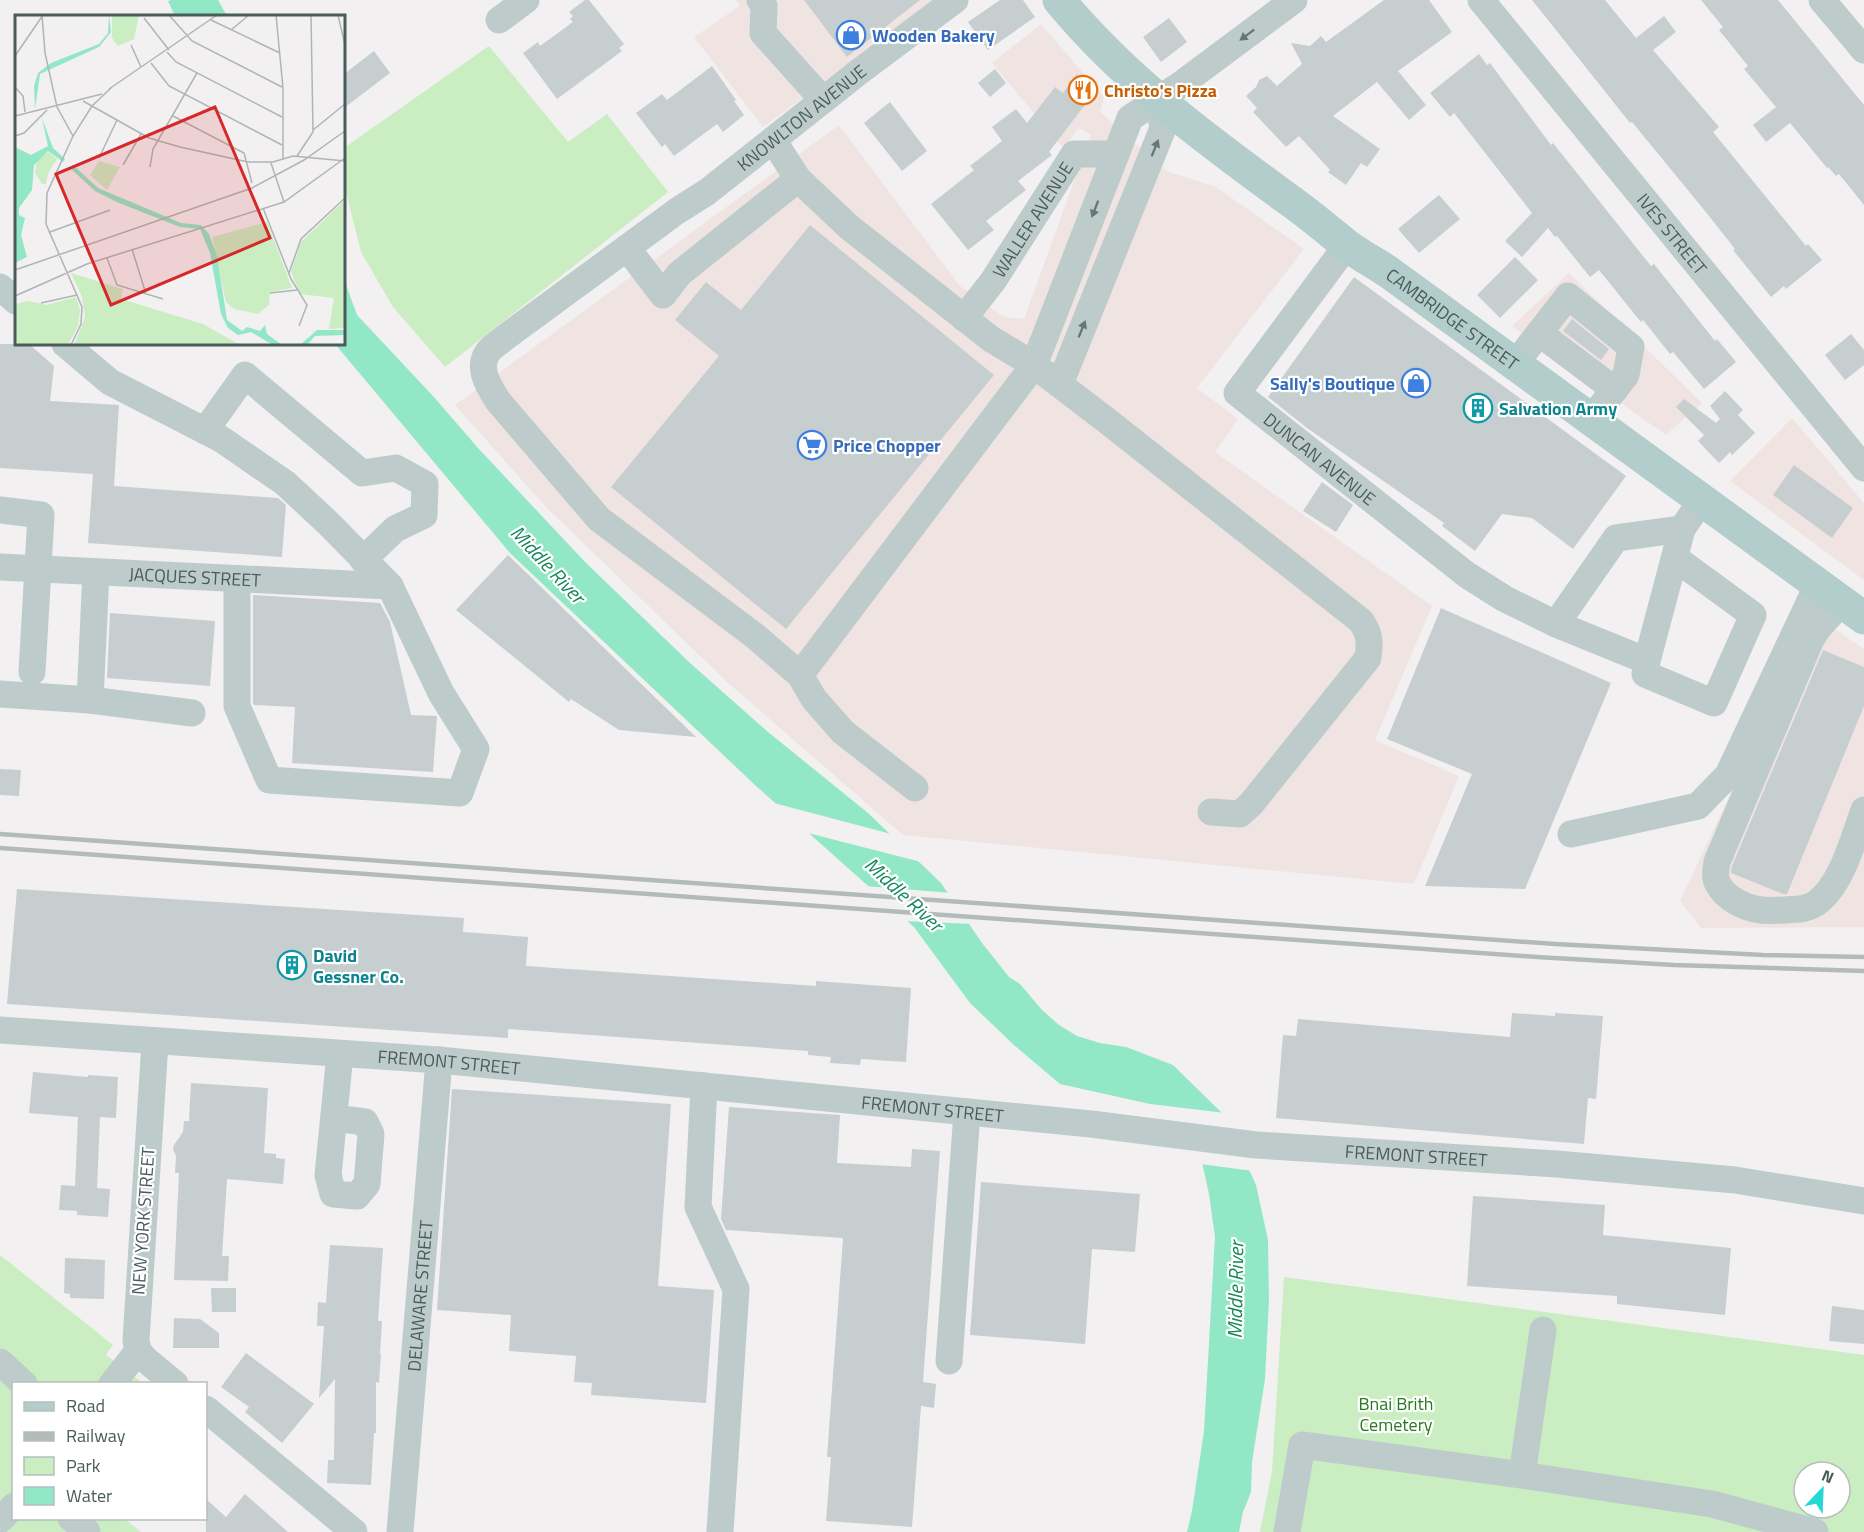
<svg xmlns="http://www.w3.org/2000/svg" width="1864" height="1532" viewBox="0 0 1864 1532" font-family="'Titillium Web',sans-serif">
<style>
.commercial{fill:#f0e4e2}
.green{fill:#caedc2;fill-rule:evenodd}
.water{fill:#92e7c7}
.pier{fill:#f2f0f1}
.building{fill:#c7cecf}
.lines{fill:none;stroke-linecap:round;stroke-linejoin:round}
.minor{stroke:#bdccca;stroke-width:27}
.major{stroke:#b2cdcb;stroke-width:33}
.rail{stroke:#b3baba;stroke-width:4.5}
.oneway{fill:#667876}
.labels{text-anchor:middle;dominant-baseline:central;stroke-width:4.5;stroke-linejoin:round;paint-order:stroke}
.shop-label{font-size:18px;font-weight:bold;fill:#366cbe;stroke:#fff;text-anchor:start}
.food-label{font-size:18px;font-weight:bold;fill:#c56008;stroke:#fff;text-anchor:start}
.street-label{font-size:18px;fill:#495c5a;stroke:#fff}
.culture-label{font-size:18px;font-weight:bold;fill:#0d838f;stroke:#fff;text-anchor:start}
.park-label{font-size:18px;fill:#257a1d;stroke:#fff}
.water-label{font-size:20px;font-style:italic;fill:#14865c;stroke:#fff}
.inset-road{fill:none;stroke:#aeb5b5;stroke-width:1.5}
.view{fill:#d62828;fill-opacity:0.15;stroke:#d62828;stroke-width:3}
.inset-edge{fill:none;stroke:#495c5a;stroke-width:3}
</style>
<rect width="100%" height="100%" fill="#f2f0f1"/>
<path class="commercial" d="M736 0H937L763 127 694 37 740 6Z
M1041 24 1104 97 1100 112 1166 171 1216 187 1304 249 1197 388 1238 419 1215 452 1432 606 1375 740 1459 776 1414 884 903 835 727 682 546 507 455 405 839 125 960 286 1004 317 1024 319 1091 135 1078 128 1064 149 992 63Z
M1569 273 1702 403 1666 435 1512 326Z
M1792 418 1864 503V580L1730 481Z
M1814 615 1864 649V927L1701 928 1680 901Z"/>
<path class="green" d="M489 46 568 142 607 114 668 192 445 367 393 307 361 252 344 184V148Z
M0 1255 113 1345 106 1355 143 1383 14 1384V1518L125 1519 141 1532H0Z
M1284 1277 1864 1355V1532H1260L1272 1472ZM1804 1472H1840V1508H1804Z"/>
<path class="water" d="M171 0H218L227 16H175L168 1Z
M344 279 357 315 433 396 478 448 586 563 690 663 768 732 868 813 941 883 982 943 1009 977 1020 984 1042 1010 1059 1025 1077 1036 1100 1043 1126 1047 1173 1065 1224 1115 1256 1185 1268 1240 1269 1299 1265 1379 1252 1462 1251 1492 1243 1512 1239 1532H1187L1192 1511 1204 1431 1215 1237 1209 1194 1200 1153 1150 1104 1060 1084 1014 1045 970 1003 914 927 755 785 510 553 335 344H344Z"/>
<path class="pier" d="M770 802 895 835 925 863 804 832Z
M865 886 952 893 973 924 903 921Z
M1150 1104 1226 1113 1253 1171 1200 1164 1198 1154 1184 1137 1150 1107Z"/>
<path class="building" d="M585 0H589L624 44 619 48 622 51 557 99 523 53 538 42 540 46 573 22 570 19 573 16 569 12Z
M804 0H920L847 57Z
M1000 0H1023L1035 17 988 50 968 22Z
M1384 0H1429L1452 32 1398 71 1426 105 1409 120 1377 82 1333 116 1380 149 1367 167 1361 163 1346 185 1328 172 1330 170 1299 136 1286 147 1253 112 1257 108 1246 96 1256 87 1259 80 1267 76 1277 86 1302 64 1291 43 1310 46 1321 36 1326 42Z
M1532 0H1605L1636 38 1664 16 1676 32 1653 50 1719 127 1713 132 1806 246 1808 244 1822 260 1786 289 1784 286 1771 297 1733 250 1735 249 1705 211 1632 122 1630 123 1611 99Z
M1701 0H1778L1864 105V205L1839 174 1836 176 1828 167 1827 168 1790 123 1766 142 1753 125 1776 107 1744 69 1748 66 1719 30 1723 27Z
M1169 18 1187 42 1161 62 1143 37Z
M374 51 390 73 344 108V74Z
M1479 54 1487 65 1490 63 1551 145 1553 143 1651 266 1654 264 1715 341 1717 339 1736 362 1704 389 1673 352 1670 354 1643 320 1641 322 1599 270 1590 277 1557 236 1555 237 1548 228 1522 257 1505 241 1532 213 1454 113 1450 117 1430 93Z
M712 66 736 100 734 101 744 115 723 132 717 124 674 156 665 144 662 147 636 113 662 94 667 100Z
M995 69 1006 83 990 97 978 83Z
M1077 74 1097 89 1049 152 1052 155 1018 181 1026 190 986 221 994 230 968 250 931 204 974 170 970 166 1002 141 992 127 1016 109 1027 123 1055 87 1063 93Z
M890 102 927 151 902 171 864 123Z
M1439 195 1460 219 1419 253 1398 229Z
M810 225 994 375 786 629 611 487 719 356 675 320 706 282 741 310Z
M1515 257 1538 280 1500 318 1477 295Z
M1354 277 1626 476 1573 549 1532 518 1502 514 1475 551 1442 526 1444 523 1307 428 1268 397Z
M1572 319 1609 349 1601 360 1563 331Z
M1851 334 1864 350V365L1845 380 1825 355Z
M0 344H29L54 366 50 401 119 405 114 486 278 498 286 505 282 557 88 543 93 474 0 468Z
M1725 391 1743 410 1738 415 1755 433 1732 455 1730 452 1719 463 1698 441 1704 435 1676 407 1684 399 1716 423 1720 419 1710 406Z
M1794 465 1853 508 1832 538 1773 495Z
M1322 482 1353 505 1336 532 1303 511Z
M508 555 696 737 619 730 571 699 569 702 456 610Z
M253 595 380 603 390 622 411 715 437 716 433 772 292 763 295 707 254 705 253 703Z
M1441 608 1611 683 1525 889 1425 886 1472 774 1387 739Z
M110 613 215 621 210 686 107 678Z
M1823 650 1864 667V706L1787 894H1783L1731 873 1732 866Z
M0 769 21 770 19 796 0 795Z
M17 889 464 918 463 932 528 937 526 966 816 986V981L911 988 906 1062 861 1059 860 1065 830 1063 831 1057 808 1055V1051L508 1029V1038L7 1004Z
M1512 1013 1555 1016V1013L1603 1016 1596 1099 1588 1098 1584 1144 1276 1118 1283 1035 1296 1036 1298 1019 1510 1037Z
M33 1072 88 1077V1075L118 1077 116 1118 100 1117 97 1188 110 1189 108 1217 77 1215V1211L59 1210 61 1185 75 1186 78 1117 29 1113Z
M191 1083 268 1088 264 1153 276 1154V1158L285 1159 283 1184 227 1179 222 1256H229L228 1281 174 1280 179 1173H175L176 1156 173 1149 174 1145 183 1132 184 1121H189Z
M452 1089 671 1104 658 1286 714 1290 706 1403 591 1395 592 1383 574 1382 576 1356 509 1351 511 1315 437 1310Z
M729 1107 840 1115 837 1163 911 1167 912 1149 940 1151 923 1382 936 1384 934 1408 921 1406 912 1527 826 1521 831 1457H827L843 1238 726 1230 721 1219Z
M981 1182 1140 1194 1135 1252 1092 1249 1085 1344 970 1335Z
M1473 1196 1605 1205 1603 1235 1731 1248 1725 1315 1617 1304V1296L1467 1286Z
M330 1245 383 1248 378 1321H382L380 1354H381L379 1383 376 1382V1433H374L371 1485 327 1483 328 1460H334L335 1379 319 1398 324 1326H317L318 1302 326 1303Z
M65 1258 105 1260 104 1299 70 1298V1294L64 1293Z
M211 1288H236V1312H212Z
M1832 1306 1864 1310V1344L1829 1341Z
M174 1318 200 1319 219 1333V1348H173Z
M246 1353 314 1404 282 1443 245 1412 249 1407 221 1387Z
M245 1494 288 1532H206V1499L226 1517Z"/>
<g class="lines">
<g class="minor">
<path d="M760 0 764 6 763 33 823 100"/>
<path id="s1" d="M1481 0 1864 468"/>
<path d="M1822 0 1864 50"/>
<path d="M499 20 526 0"/>
<path d="M773 140 798 179 849 227 991 339 1034 365 1130 118 1180 85 1294 0"/>
<path id="s2" d="M1347 245 1237 393 1467 575 1505 599 1556 624"/>
<path d="M627 248 663 295 679 274 798 179"/>
<path d="M0 287 16 301"/>
<path id="s3" d="M964 318 993 281 1074 154H1116"/>
<path d="M1539 333 1615 390"/>
<path d="M65 344 110 382 221 439 285 483 328 523 390 586 441 693 476 749 460 793 269 780 237 706V579"/>
<path d="M1515 364 1568 296 1631 347 1626 375 1591 419"/>
<path d="M1060 384 1163 128 1158 100"/>
<path d="M205 431 245 375 362 473 396 468 425 484 424 515 395 529 363 560"/>
<path d="M0 510 41 515 32 672"/>
<path d="M1675 558 1753 615 1714 703 1645 674 1647 661 1682 529 1701 501"/>
<path id="s4" d="M0 567 390 586"/>
<path d="M1842 602 1819 627 1811 639 1717 862C1716 869 1714 878 1718 884 1726 899 1745 908 1761 910 1768 911 1776 910 1784 910 1795 909 1805 910 1815 904 1842 886 1853 839 1864 810"/>
<path d="M1647 661 1556 624 1616 538 1682 529"/>
<path id="s5" d="M800 675 755 636 599 519 498 401C490 388 476 368 488 352 491 347 499 343 503 339L677 211 707 192 860 71 955 0"/>
<path d="M0 694 90 700 96 572"/>
<path d="M90 700 192 713"/>
<path d="M915 788 843 732 814 699 800 675 1034 365 1106 420 1361 621C1370 634 1370 642 1368 658L1251 804 1240 814 1211 812"/>
<path d="M1571 834 1698 806 1728 775 1818 584"/>
<path id="s6" d="M0 1030 439 1060 1091 1124 1256 1145 1557 1164 1735 1180 1864 1201"/>
<path d="M155 1042 136 1340 138 1351 146 1360 175 1384"/>
<path d="M704 1086 698 1207 736 1289 720 1532"/>
<path d="M334 1118 365 1122 371 1134 367 1184 357 1196 333 1194 328 1175 340 1054"/>
<path d="M949 1361 967 1112"/>
<path d="M0 1362 24 1384"/>
<path d="M112 1384 138 1351"/>
<path d="M206 1409 354 1532"/>
<path d="M1522 1475 1712 1504 1815 1532"/>
<path d="M71 1518 87 1532"/>
<path d="M0 1520 14 1506"/>
<path id="s7" d="M400 1532 439 1060"/>
<path d="M1287 1532 1302 1445 1522 1475 1543 1330"/>
</g>
<path class="major" id="s8" d="M1059 0C1125 80 1208 141 1292 202 1310 215 1328 230 1345 244 1358 254 1373 262 1387 271L1864 618"/>
<path class="rail" d="M0 834 1555 944 1763 955 1864 957
M0 848 1537 957 1674 965 1864 971"/>
</g>
<defs><path id="oneway-solid" d="M-6-.8H1V-3.2L6.5 0L1 3.2V.8H-6Z" transform="scale(1.5)"/></defs>
<g class="oneway">
<use href="#oneway-solid" transform="translate(1247 35) rotate(143)"/>
<use href="#oneway-solid" transform="translate(1155 148) rotate(-68)"/>
<use href="#oneway-solid" transform="translate(1095 209) rotate(111)"/>
<use href="#oneway-solid" transform="translate(1082 329) rotate(-68)"/>
</g>
<defs>
<g id="shop-ring" transform="scale(1.5)"><circle r="9.5" fill="#fff" stroke="#3f7fe0" stroke-width="1.5"/><path d="M-5-2.5h2.3a2.7 3.5 0 0 1 5.4 0H5L5.5 6h-11ZM-1.5-2.5h3a1.5 2.3 0 0 0-3 0Z" fill="#3f7fe0"/></g>
<g id="restaurant-ring" transform="scale(1.5)"><circle r="9.5" fill="#fff" stroke="#e8710a" stroke-width="1.5"/><path d="M-5-6h1v4h1v-4h1v4h1v-4h1v5L-1.5 .5V6h-2V.5L-5-1ZM5-6V6H3V1.5H1.5Q1.5-4 5-6Z" fill="#e8710a"/></g>
<g id="building-ring" transform="scale(1.5)"><circle r="9.5" fill="#fff" stroke="#0f9aa8" stroke-width="1.5"/><path d="M-4-6H4V6H1V3H-1V6H-4ZM-2.5-4.3h1.7v1.8h-1.7ZM.8-4.3h1.7v1.8H.8ZM-2.5-1h1.7V.8h-1.7ZM.8-1h1.7V.8H.8Z" fill="#0f9aa8"/></g>
<g id="supermarket-ring" transform="scale(1.5)"><circle r="9.5" fill="#fff" stroke="#3f7fe0" stroke-width="1.5"/><path d="M-6-5.5h2.5l.6 2H6L4.5 2H-2.5L-4.4-4H-6ZM-1.5 3.2a1.3 1.3 0 1 0 .1 0ZM3 3.2a1.3 1.3 0 1 0 .1 0Z" fill="#3f7fe0"/></g>
</defs>
<g fill-rule="evenodd">
<use href="#shop-ring" x="851" y="35"/>
<use href="#restaurant-ring" x="1083" y="90"/>
<use href="#shop-ring" x="1416" y="383"/>
<use href="#building-ring" x="1478" y="408"/>
<use href="#supermarket-ring" x="812" y="445"/>
<use href="#building-ring" x="292" y="965"/>
</g>
<g class="labels">
<g class="shop-label">
<text x="872" y="35">Wooden Bakery</text>
<text x="1395" y="383" text-anchor="end">Sally's Boutique</text>
<text x="833" y="445">Price Chopper</text>
</g>
<g class="food-label">
<text x="1104" y="90">Christo's Pizza</text>
</g>
<g class="street-label">
<text stroke="none"><textPath href="#s5" startOffset="855">KNOWLTON AVENUE</textPath></text>
<text stroke="none"><textPath href="#s3" startOffset="120">WALLER AVENUE</textPath></text>
<text stroke="none"><textPath href="#s1" startOffset="302">IVES STREET</textPath></text>
<text stroke="none"><textPath href="#s8" startOffset="508">CAMBRIDGE STREET</textPath></text>
<text stroke="none"><textPath href="#s2" startOffset="290">DUNCAN AVENUE</textPath></text>
<text stroke="none"><textPath href="#s4" startOffset="195">JACQUES STREET</textPath></text>
<text stroke="none"><textPath href="#s6" startOffset="450">FREMONT STREET</textPath></text>
<text stroke="none"><textPath href="#s6" startOffset="936">FREMONT STREET</textPath></text>
<text stroke="none"><textPath href="#s6" startOffset="1422">FREMONT STREET</textPath></text>
<text transform="translate(143 1221) rotate(-86)">NEW YORK STREET</text>
<text stroke="none"><textPath href="#s7" startOffset="237">DELAWARE STREET</textPath></text>
</g>
<g class="culture-label">
<text x="1499" y="408">Salvation Army</text>
<text x="313" y="955">David<tspan x="313" dy="21">Gessner Co.</tspan></text>
</g>
<g class="park-label">
<text x="1396" y="1403">Bnai Brith<tspan x="1396" dy="21">Cemetery</tspan></text>
</g>
<g class="water-label">
<text transform="translate(548 564) rotate(47)">Middle River</text>
<text transform="translate(904 894) rotate(43)">Middle River</text>
<text transform="translate(1235 1290) rotate(-89)">Middle River</text>
</g>
</g>
<g transform="translate(15 15)">
<rect width="330" height="330" fill="#f2f0f1"/>
<path d="M97 0H124L119 24 103 31 97 23ZM33 137 42 144 33 158 31 169H27L20 158 22 145ZM84 146 105 152 92 175 75 160ZM330 185V313L314 314 319 283 285 279 276 257 286 227ZM252 207 277 273 255 277 254 290 243 299 219 294 211 287 197 222ZM56 258 108 274 106 284 188 309 225 330H59L70 302 67 282ZM61 282 65 295 63 311 53 330H0V289L13 286 32 290Z" fill="#caedc2"/>
<path d="M94 0 96 17 84 32 25 59 20 94 19 71 23 58 36 48 84 29 93 18ZM27 103 38 133 50 144 48 147 33 136 19 150 17 175 4 193V200L10 203 6 220 12 242 0 248V132L16 140 33 131ZM58 150 83 173 166 208 186 210 194 219 202 241 212 305 227 316 232 312 245 316 250 310 252 319 267 330H258L236 317 223 320 213 313 206 299 195 238 185 214 165 212 104 188 80 176 55 153ZM302 315H330V320L300 321 292 330H285Z" fill="#92e7c7"/>
<path class="inset-road" d="M27 0 30 38 42 92 58 121M154 0 177 26 267 72M261 0 268 73V144M323 0 330 30M129 3 154 35M196 5 265 38M216 15 234 0M116 30 126 52M152 37 161 47 267 102M0 41 28 0M136 48 154 71 267 130M0 72 8 81 10 97M94 74 202 0M68 86 134 123 165 132 233 147H258L278 141 330 146M0 101 87 79M158 101 229 138 237 168M298 115 330 89M0 121 9 118 32 95M282 141 298 117 296 0M84 143 102 105M256 148 269 187M108 150 126 119M135 152 138 134 182 58M248 193 276 264 292 290 284 311M35 217 95 195M117 234 131 279M92 243 102 270 148 284M0 255 237 173 289 145 330 116M274 258 286 224 330 183M255 278 282 275M0 281 72 249 269 187 330 143M26 288 62 280M56 330 66 309 67 292 31 209 32 178 58 121 77 91 96 73"/>
<path class="view" d="M200 92 255 223 96 290 41 159Z"/>
<rect width="330" height="330" class="inset-edge"/>
</g>
<rect x="12" y="1382" width="195" height="138" fill="#ffffff" stroke="#b6bebd" stroke-width="1.5"/>
<rect x="24" y="1402" width="30" height="9" fill="#b2cdcb" stroke="#b6bebd" stroke-width="1.5"/>
<text x="66" y="1412" font-size="18" fill="#495c5a">Road</text>
<rect x="24" y="1432" width="30" height="9" fill="#b3baba" stroke="#b6bebd" stroke-width="1.5"/>
<text x="66" y="1442" font-size="18" fill="#495c5a">Railway</text>
<rect x="24" y="1457" width="30" height="18" fill="#caedc2" stroke="#b6bebd" stroke-width="1.5"/>
<text x="66" y="1472" font-size="18" fill="#495c5a">Park</text>
<rect x="24" y="1487" width="30" height="18" fill="#92e7c7" stroke="#b6bebd" stroke-width="1.5"/>
<text x="66" y="1502" font-size="18" fill="#495c5a">Water</text>
<g transform="translate(1822 1490) rotate(23)"><circle r="28" fill="#ffffff" stroke="#b6bebd" stroke-width="1.5"/>
<path d="M0-4.5L10 22L0 15L-10 22Z" fill="#25d8d5"/>
<text y="-9" font-size="16" font-weight="bold" text-anchor="middle" fill="#495c5a">N</text>
</g>
</svg>
